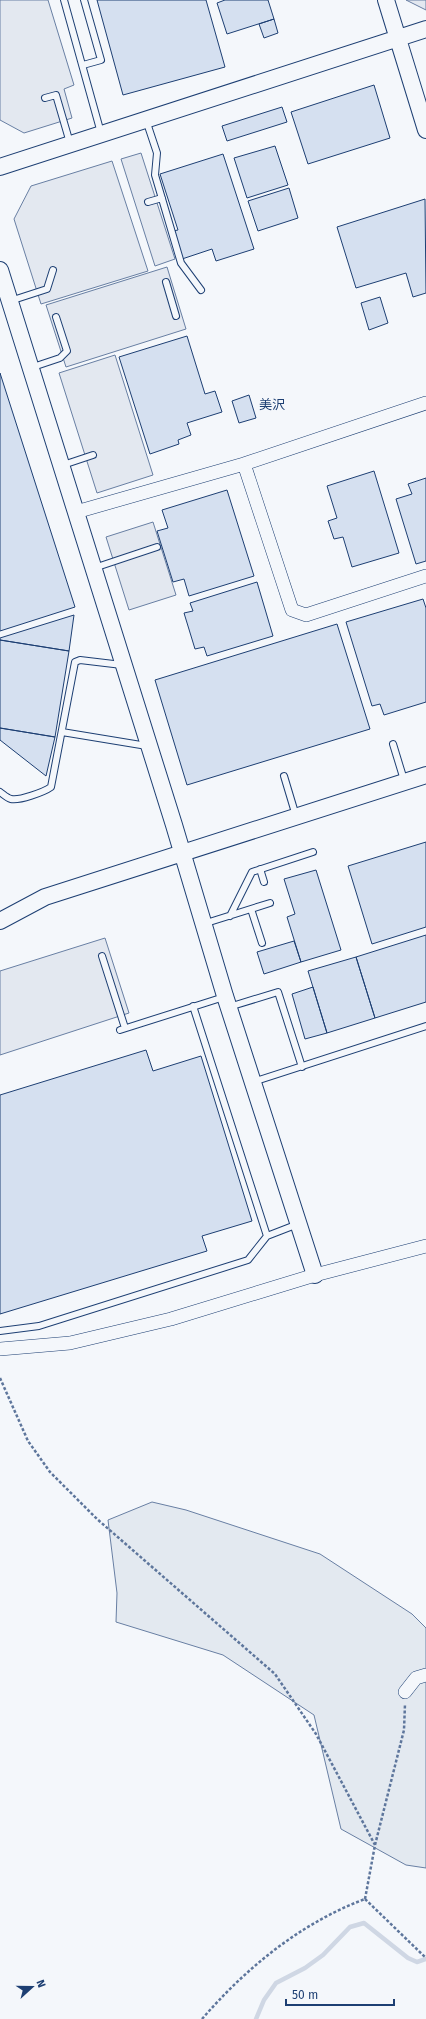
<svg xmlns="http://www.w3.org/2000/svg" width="426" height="2019" viewBox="0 0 426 2019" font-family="'Fira Sans','Noto Sans JP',sans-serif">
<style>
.green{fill:#e3e9f0;stroke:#687fa3}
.parking{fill:#e3e8f0;stroke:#687fa3}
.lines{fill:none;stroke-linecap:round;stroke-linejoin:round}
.stream{stroke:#cfd7e4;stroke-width:4.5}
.building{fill:#d5e0f0;stroke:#1d3f73}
.service-casing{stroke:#1d3f73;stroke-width:8}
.minor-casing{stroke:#1d3f73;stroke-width:14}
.tertiary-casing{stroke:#1d3f73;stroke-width:18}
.path{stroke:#5e769c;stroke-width:2.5;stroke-dasharray:3 2;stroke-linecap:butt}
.service{stroke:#f4f7fb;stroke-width:6}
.minor{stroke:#f4f7fb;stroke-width:13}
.tertiary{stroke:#f4f7fb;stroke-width:16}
.labels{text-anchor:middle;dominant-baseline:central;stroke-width:3;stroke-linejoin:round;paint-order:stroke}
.quarter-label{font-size:13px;fill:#1d3f73;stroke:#f4f7fb}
</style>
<rect width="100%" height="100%" fill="#f4f7fb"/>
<path class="green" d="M152 1502 186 1510 320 1554 412 1614 426 1628V1868L406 1865 341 1829 314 1715 223 1655 116 1622 117 1593 108 1520Z"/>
<path class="parking" d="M0 0H48L74 85 64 89 72 118 24 133 0 120Z
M406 0H426V10Z
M141 153 175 259 155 266 121 159Z
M112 161 148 271 41 304 14 219 31 186Z
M167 267 186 329 66 367 46 305Z
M115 355 153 475 97 493 59 373Z
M153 522 176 595 129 610 106 537Z
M105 938 129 1013 0 1055V971Z"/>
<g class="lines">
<path class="stream" d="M256 2019 264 2000 276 1983 305 1968 323 1955 350 1927 364 1923 408 1958 417 1962 426 1959"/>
</g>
<path class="building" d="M97 0H206L225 67 123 95Z
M225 0H268L274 19 227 34 217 3Z
M274 19 278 33 264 38 259 24Z
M374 85 390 138 308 164 291 112Z
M282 107 287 122 227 141 222 126Z
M275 146 288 185 247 198 234 158Z
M223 154 254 249 216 261 212 249 182 259 173 231 178 230 160 174Z
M289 188 298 218 258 231 248 201Z
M425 199 426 293 413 297 406 273 356 288 337 227Z
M380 297 388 323 369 330 361 303Z
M187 336 205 394 215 391 222 412 187 423 191 435 178 440 179 444 150 454 119 357Z
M0 373 75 607 0 631Z
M249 395 256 418 239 423 232 401Z
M374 471 399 553 352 567 343 537 334 539 328 521 337 518 327 486Z
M426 478V561L416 564 396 499 412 494 408 484Z
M227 490 254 576 189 596 184 579 173 582 157 531 168 528 162 510Z
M257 582 273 636 207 656 204 647 195 649 184 613 193 611 190 603Z
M423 599 426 608V702L384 715 380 704 372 706 346 622Z
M74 615 69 651 0 640V638Z
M337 624 370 729 187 785 155 680Z
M0 640 69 651 55 737 0 728Z
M0 728 55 737 46 776 0 740Z
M426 842V927L372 944 348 866Z
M316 870 341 950 301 962 287 917 295 914 284 879Z
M426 935V1002L375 1018 356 957Z
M294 941 301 962 264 974 257 952Z
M356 957 375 1018 327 1033 308 971Z
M313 987 327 1033 305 1039 292 994Z
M146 1050 153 1071 201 1056 252 1221 202 1236 207 1251 0 1314V1095Z"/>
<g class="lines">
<g class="service-casing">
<path id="service" d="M64 0 101 133
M83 65 101 60 84 0
M45 98 56 95 70 143
M146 120 157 153 155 175 181 263 201 290
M148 202 162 198
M166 282 176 316
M10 301 47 289 53 270
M30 368 60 358 67 351 56 317
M63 465 93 455
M94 568 157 547
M62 732 147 746
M393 744 404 780
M284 776 296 816
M0 792C3 794 7 798 11 799 19 801 44 792 51 787L75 662 80 660 122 665
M260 869 264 882
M251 909 262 943
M230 916 252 872 313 852
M203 924 270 903
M102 956 125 1028
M193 1006 267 1236
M229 1007 278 992 302 1067
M120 1030 224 997
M253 1082 426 1026
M0 1331 39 1326 248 1260 267 1236 298 1224"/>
</g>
<g class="minor-casing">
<path id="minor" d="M244 464 292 610 306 615 426 576
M76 512 244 464 426 403
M0 1349 70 1343 171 1319 315 1275 426 1246
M405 1692 416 1678 426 1675"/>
</g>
<g class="tertiary-casing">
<path id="tertiary" d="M386 0 426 130
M0 167 426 29
M0 270 174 825 225 996 315 1275
M0 921 45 897 426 775"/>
</g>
<path class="path" d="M0 1378 28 1441 50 1472 97 1519 275 1674 316 1734 375 1845
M365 1899 375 1845 404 1730 405 1704
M365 1899 426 1958
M202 2019C247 1967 301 1923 365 1899"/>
<use href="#service" class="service"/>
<use href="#minor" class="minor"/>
<use href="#tertiary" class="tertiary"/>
</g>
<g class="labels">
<g class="quarter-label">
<text x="272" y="404">美沢</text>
</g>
</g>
<g transform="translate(32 1987) rotate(69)" stroke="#f4f7fb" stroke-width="3" paint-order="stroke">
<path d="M0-3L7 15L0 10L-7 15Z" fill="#1d3f73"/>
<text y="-6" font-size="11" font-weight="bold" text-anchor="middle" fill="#1d3f73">N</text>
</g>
<path d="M286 1999v6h108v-6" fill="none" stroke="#1d3f73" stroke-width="2"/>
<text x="292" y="1999" font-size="12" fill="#1d3f73" stroke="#f4f7fb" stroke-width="3" paint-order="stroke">50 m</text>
</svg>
